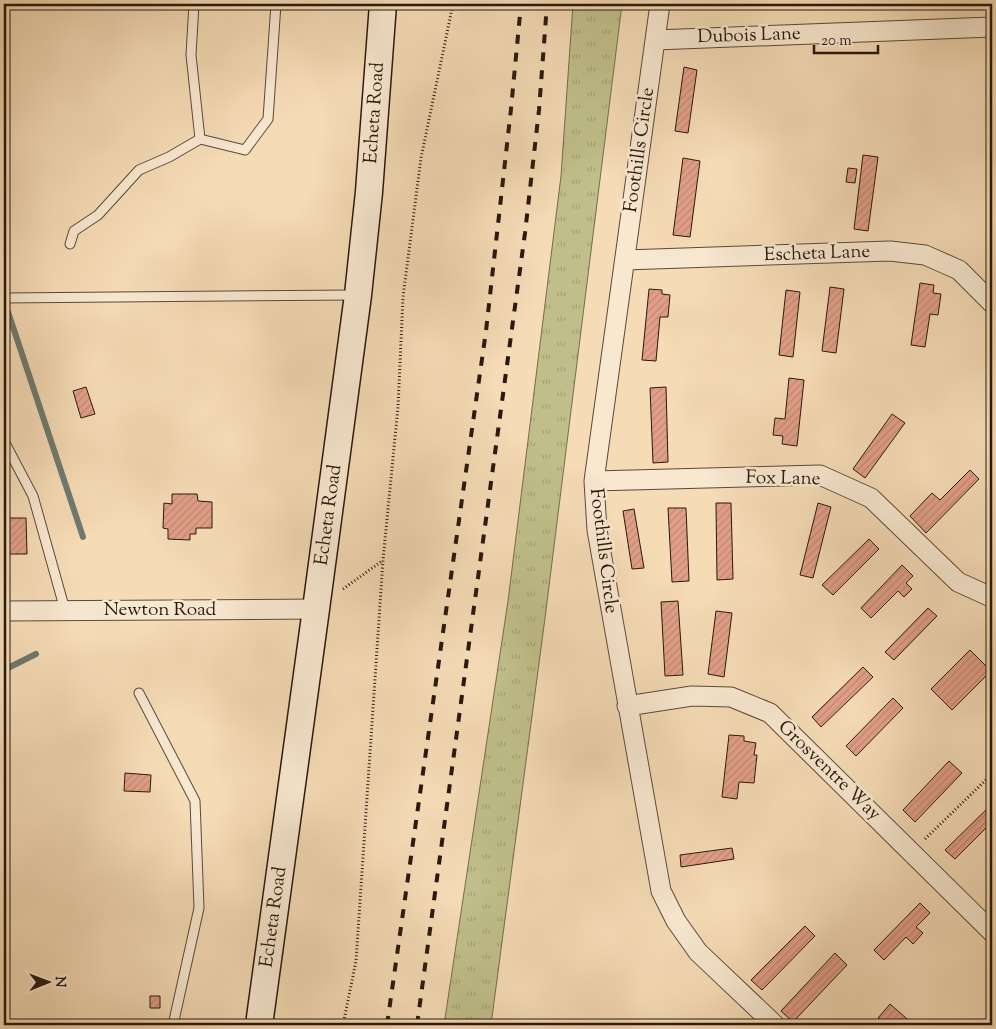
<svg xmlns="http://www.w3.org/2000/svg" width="996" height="1029" viewBox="0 0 996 1029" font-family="'Sorts Mill Goudy',serif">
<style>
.grass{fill:url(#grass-tufts);stroke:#746c4c}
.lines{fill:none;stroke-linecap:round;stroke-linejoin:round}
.stream{stroke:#6e7a6f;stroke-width:6}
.building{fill:url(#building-hatch);stroke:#28190d}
.lane-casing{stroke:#5b4a37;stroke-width:11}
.street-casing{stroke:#5b4a37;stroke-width:21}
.secondary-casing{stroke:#28190d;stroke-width:29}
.path{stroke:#28190d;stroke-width:3;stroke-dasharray:1 2.5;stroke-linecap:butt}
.lane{stroke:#f8e8d0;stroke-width:9}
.street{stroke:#f8e8d0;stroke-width:19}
.secondary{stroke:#f8e8d0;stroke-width:26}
.rail{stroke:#28190d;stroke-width:4;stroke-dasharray:9 9;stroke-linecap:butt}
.labels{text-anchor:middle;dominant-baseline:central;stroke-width:5;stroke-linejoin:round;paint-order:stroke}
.street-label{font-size:19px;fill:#28190d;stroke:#f8e8d0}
</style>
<defs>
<pattern id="grass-tufts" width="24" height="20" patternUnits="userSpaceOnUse" patternTransform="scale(1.25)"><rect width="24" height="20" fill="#c0bf8b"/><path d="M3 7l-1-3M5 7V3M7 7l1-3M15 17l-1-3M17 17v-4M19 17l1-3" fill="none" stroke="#a5a477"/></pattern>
<pattern id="building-hatch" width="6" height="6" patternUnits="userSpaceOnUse" patternTransform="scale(1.25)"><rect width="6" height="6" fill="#e29f88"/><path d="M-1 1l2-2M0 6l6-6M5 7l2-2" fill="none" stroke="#c28874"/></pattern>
</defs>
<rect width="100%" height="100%" fill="#f5dbb6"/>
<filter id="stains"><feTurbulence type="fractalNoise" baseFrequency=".004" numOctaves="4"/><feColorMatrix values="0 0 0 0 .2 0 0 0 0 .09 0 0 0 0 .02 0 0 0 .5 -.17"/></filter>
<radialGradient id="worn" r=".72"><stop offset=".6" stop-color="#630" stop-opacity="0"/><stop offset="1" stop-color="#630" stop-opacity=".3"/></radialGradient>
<path class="grass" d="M573 4H622L545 618 491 1025H444L508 601 561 176Z"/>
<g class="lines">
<path class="stream" d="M8 312 83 537
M4 672 8 668 36 654"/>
</g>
<path class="building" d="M684 67 697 70 688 133 675 131Z
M992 95V126L987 125Z
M863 155 878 157 868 231 854 229Z
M683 158 700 161 690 237 673 235Z
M848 168 857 169 855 183 846 182Z
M920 283 934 285 933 293 941 294 938 315 930 314 925 347 911 345Z
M830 287 844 289 836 353 822 351Z
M649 289 662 290V294L670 295 668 317H660L656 361 642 360Z
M786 290 800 292 793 357 779 355Z
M789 378 804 380 797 446 782 444 783 436 773 435 775 418 785 419Z
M86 387 95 414 81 418 73 391Z
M666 387 668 462 653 463 650 388Z
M892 414 905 423 865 478 853 469Z
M992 422V455L988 454Z
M970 470 979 479 926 533 910 516 932 493 940 500Z
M172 494H197L198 501 212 502V528H196V534H190V540L168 539V529L163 528 164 503 172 504Z
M716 503H731L733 579 717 580Z
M818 503 831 507 813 578 800 575Z
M668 508H686L689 581 672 582Z
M634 509 644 568 632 569 623 511Z
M4 518H26L27 554H4Z
M869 539 879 549 833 595 822 585Z
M902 565 913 576 906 583 912 589 904 597 898 591 871 618 861 608Z
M678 601 683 675 665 676 661 602Z
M928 608 937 616 894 660 885 652Z
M716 611 732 613 724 677 708 674Z
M970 650 991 671 952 710 931 689Z
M863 667 873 677 821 727 812 717Z
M893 698 903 708 856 756 846 746Z
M729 735 744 736V741L756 743 754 755H757L754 783 739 782 737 799 722 797Z
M949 761 962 773 915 822 903 810Z
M125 773 151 775 150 792 124 791Z
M992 804V822L955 859 945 850Z
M732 848 734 859 681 867 680 855Z
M920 903 930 913 916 927 923 933 913 944 906 937 884 960 874 950Z
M805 926 815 936 762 990 751 980Z
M835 953 847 965 793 1022 781 1011Z
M150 996H160V1008H150Z
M890 1004 914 1025H883L885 1023 878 1018Z"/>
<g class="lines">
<g class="lane-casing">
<path id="lane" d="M194 4 191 55 200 139 245 150 268 119 276 4
M70 244 74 231 98 215 139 170 169 157 200 139
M4 298 356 295
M4 441 33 496 65 610
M139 693 195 801 199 908 173 1025"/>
</g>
<g class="street-casing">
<path id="street" d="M660 4 594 481 597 530 661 891 676 921 698 952 775 1025
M655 40 992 27
M625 260 890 251 925 255 959 270 992 303
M594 481 820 475 871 498 958 582 991 597
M4 611 316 609
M627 706 692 696 731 697 770 713 992 932"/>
</g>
<g class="secondary-casing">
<path id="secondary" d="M259 1025 316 609 358 295 369 192 383 4"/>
</g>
<path class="path" d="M343 589 382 561
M990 616 988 644 992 645
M992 725 988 744 992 756
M925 839 992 774
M343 1025 356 961 383 560 398 407 403 297 421 158 453 4"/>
<use href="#lane" class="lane"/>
<use href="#street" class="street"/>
<use href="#secondary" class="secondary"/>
<path class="rail" d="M387 1025 486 331 511 109 521 4
M417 1025 525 233 539 110 547 4"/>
</g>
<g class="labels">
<g class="street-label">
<text transform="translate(749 36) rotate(-2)">Dubois Lane</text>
<text transform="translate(375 113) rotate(-86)">Echeta Road</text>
<text transform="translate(640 150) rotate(-82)">Foothills Circle</text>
<text transform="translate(817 254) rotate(-2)">Escheta Lane</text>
<text transform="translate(783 479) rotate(1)">Fox Lane</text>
<text transform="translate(329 515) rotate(-82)">Echeta Road</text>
<text transform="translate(603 551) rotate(83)">Foothills Circle</text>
<text x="160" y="610">Newton Road</text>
<text transform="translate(829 771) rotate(44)">Grosventre Way</text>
<text transform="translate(274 917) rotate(-82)">Echeta Road</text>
</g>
</g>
<rect width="996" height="1029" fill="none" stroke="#f5dbb6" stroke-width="20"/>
<rect x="5" y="5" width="986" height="1019" fill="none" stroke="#28190d" stroke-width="2.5"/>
<rect x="10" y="10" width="976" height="1009" fill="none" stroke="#28190d"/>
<g transform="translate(48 982) rotate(89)" stroke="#f8e8d0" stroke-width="4" paint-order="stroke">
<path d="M0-4L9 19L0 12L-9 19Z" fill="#28190d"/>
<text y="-8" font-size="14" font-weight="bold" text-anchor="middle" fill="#28190d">N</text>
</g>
<path d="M814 45v8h64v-8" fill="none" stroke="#28190d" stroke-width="2.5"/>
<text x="821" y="45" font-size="15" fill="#28190d" stroke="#f8e8d0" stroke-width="4" paint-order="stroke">20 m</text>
<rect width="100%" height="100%" filter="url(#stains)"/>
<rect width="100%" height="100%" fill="url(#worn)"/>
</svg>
